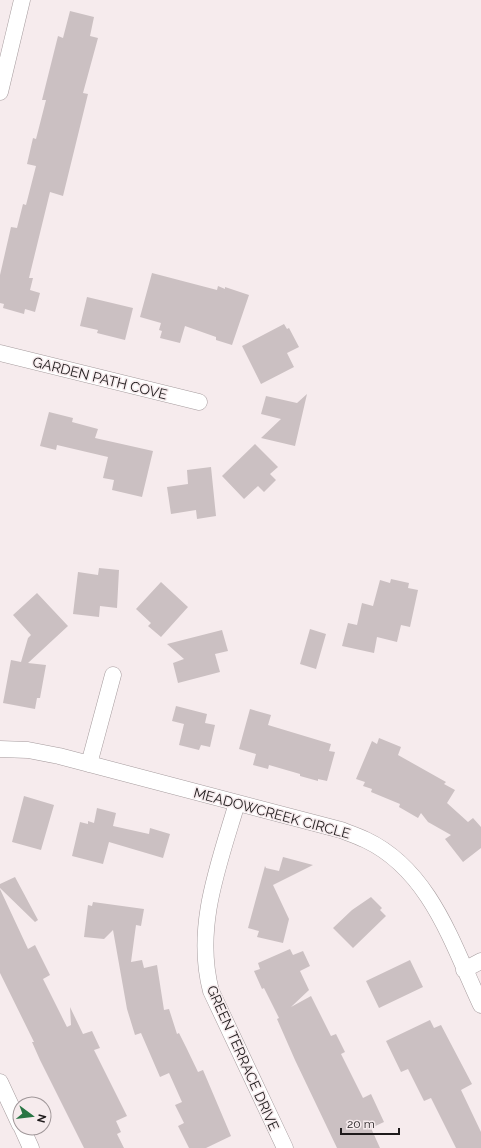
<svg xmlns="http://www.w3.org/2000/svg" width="481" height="1148" viewBox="0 0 481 1148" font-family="Raleway,sans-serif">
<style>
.building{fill:#cbc0c2}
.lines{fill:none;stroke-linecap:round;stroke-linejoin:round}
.street-casing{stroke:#a69c9e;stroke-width:17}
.street{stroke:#fff;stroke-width:16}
.labels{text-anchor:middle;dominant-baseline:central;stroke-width:3;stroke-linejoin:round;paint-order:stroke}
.street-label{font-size:14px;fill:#1e1a1b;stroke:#f6ebed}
</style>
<rect width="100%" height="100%" fill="#f6ebed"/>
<path class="building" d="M70 11 94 17 90 36 98 38 83 93 88 94 63 196 50 192 29 278H33L30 290 40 293 35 312 25 309 24 314 3 308 4 304 0 303V275L11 227 17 228 23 204 26 205 36 166 27 164 33 138 36 139 46 100H42L58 36 63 38Z
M152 273 217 290 218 286 225 289V287L249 295 232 345 216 340V337L185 326 180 343 160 338 162 331 159 330 161 323 140 317Z
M87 297 133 308 125 340 97 333 98 330 80 326Z
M284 324 287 329 289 328 299 347 287 353 294 367 261 384 242 346Z
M307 394 295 446 261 438 281 419 261 414 266 396 297 403Z
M49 412 73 418 72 422 98 429 95 438 153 451 142 497 112 490 114 480 103 478 108 457 57 445 56 450 40 446Z
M255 444 278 467 270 474 276 480 264 492 258 486 244 499 222 476Z
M211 467 216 516 197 519 196 510 171 514 167 487 188 484 187 470Z
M99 568 119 570 117 608 100 606 99 617 73 614 78 572 98 575Z
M391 579 409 583 408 588 418 590 410 627 401 625 397 642 377 637 374 653 342 646 348 623 357 625 362 603 373 606 380 580 390 583Z
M161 582 188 607 161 637 148 626 151 623 136 609Z
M37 593 68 626 28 663 46 665 40 698H37L35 709 3 703 11 660 21 662 28 638 31 635 13 615Z
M310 629 326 634 316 669 300 664Z
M222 630 228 651 215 654 220 672 178 683 173 663 184 659 167 644Z
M176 706 207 714 205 723 215 725 210 747 201 745 199 750 179 745 184 724 172 721Z
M250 709 271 715 268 725 331 744 329 751 335 752 327 781 318 779V781L300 776V774L269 765 268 769 253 765 256 754 239 749Z
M379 738 401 747 398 755 446 782 444 784 455 790 447 803 468 822 473 818 481 827V848L463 862 445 839 451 835 428 822 421 813 418 818 399 807 400 804 371 792 372 789 363 786 365 782 356 779 372 741 377 744Z
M24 796 54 805 41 850 12 842Z
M97 808 116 813 113 826 149 834 150 828 170 834 163 858 109 842 103 864 72 856 80 822 88 824V821L94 823Z
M283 857 313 865 273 885 289 919 283 943 257 937 259 931 248 928 265 866 266 868 279 871Z
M15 877 38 920 35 922 0 888V884Z
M0 889 28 949 35 945 50 975 43 979 67 1027 71 1025 70 1007 83 1034 92 1031 100 1048 94 1050 127 1116 116 1121 121 1132 117 1134 124 1148H84L40 1060 32 1042H34L0 973Z
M371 897 382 908 380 910 386 916 353 948 333 928 352 910Z
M93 902 144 909 141 926 136 925 131 962 142 960 144 968 157 965 164 1010 169 1009 177 1034 179 1033 186 1047 198 1072 203 1070 231 1136 206 1148H189L178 1126 184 1123 175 1105 182 1102 169 1073 160 1077 141 1033 135 1035 127 1009 113 930 104 939 84 937 88 905 92 906Z
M290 949 293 955 303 951 310 966 300 971 309 990 291 1007 311 996 331 1036 336 1034 345 1052 341 1054 363 1098 371 1094 384 1122 371 1128 380 1148H337L295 1060 277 1019 279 1018 264 988 262 989 254 971 260 969 258 963Z
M410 960 423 987 379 1008 366 981Z
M430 1020 434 1028 441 1025 472 1084 461 1090 481 1132V1148H456L431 1098 424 1101 408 1069 401 1072 386 1041Z"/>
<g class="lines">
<g class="street-casing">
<path id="street" d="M0 92 22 0
M0 353 199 402
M0 749 28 750 59 756 341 830C349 833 358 836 366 840 431 871 453 946 481 1005
M89 764 113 675
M237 803C219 864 194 927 211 991L285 1148
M464 970 481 961
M0 1082 20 1125
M22 1128 31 1148"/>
</g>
<use href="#street" class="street"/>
</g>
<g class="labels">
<g class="street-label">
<text transform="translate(100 378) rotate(14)">GARDEN PATH COVE</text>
<text transform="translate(272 813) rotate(15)">MEADOWCREEK CIRCLE</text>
<text transform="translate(243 1058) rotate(66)">GREEN TERRACE DRIVE</text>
</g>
</g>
<g transform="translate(32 1116) rotate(105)"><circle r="19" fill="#f6ebed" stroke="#a09799"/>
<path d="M0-3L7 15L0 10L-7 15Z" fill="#297544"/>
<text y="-6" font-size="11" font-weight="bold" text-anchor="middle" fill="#1e1a1b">N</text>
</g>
<path d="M341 1128v6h58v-6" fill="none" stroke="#1e1a1b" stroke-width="2"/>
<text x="347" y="1128" font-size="12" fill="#1e1a1b" stroke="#f6ebed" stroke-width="3" paint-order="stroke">20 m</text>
</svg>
